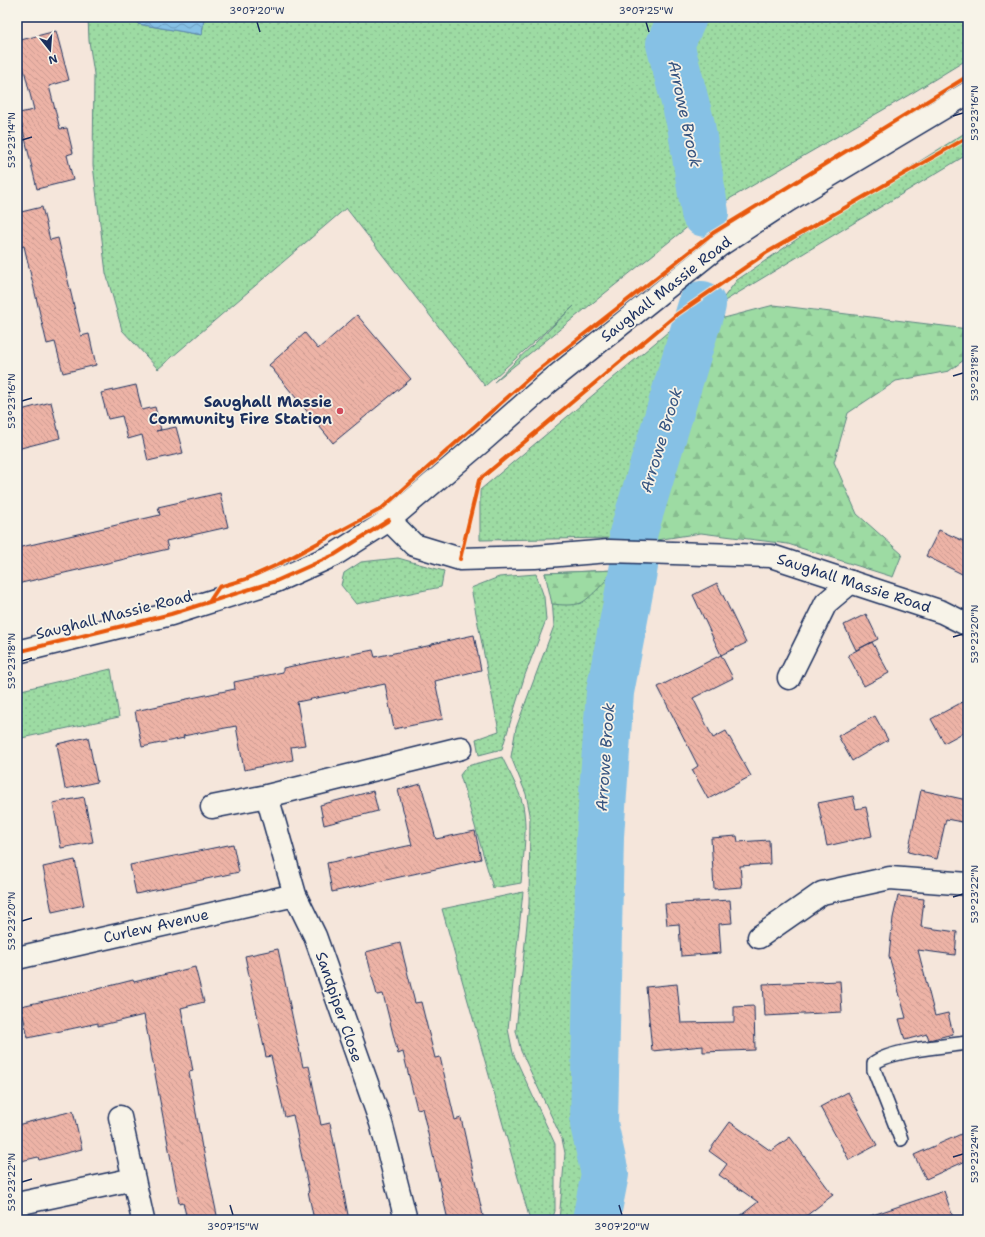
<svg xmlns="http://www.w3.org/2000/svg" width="985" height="1237" viewBox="0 0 985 1237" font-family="'Shantell Sans',sans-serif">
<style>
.grass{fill:url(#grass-dots);stroke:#5c8580}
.forest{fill:url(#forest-firs);stroke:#5c8580}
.water{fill:url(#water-waves);stroke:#5b87af}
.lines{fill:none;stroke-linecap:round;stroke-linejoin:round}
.river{stroke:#86c1e5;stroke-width:48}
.building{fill:url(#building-back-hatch);stroke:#1b2f5e}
.service-casing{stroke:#1b2f5e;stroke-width:16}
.minor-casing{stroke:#1b2f5e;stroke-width:25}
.tertiary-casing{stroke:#1b2f5e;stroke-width:25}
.secondary-casing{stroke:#1b2f5e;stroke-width:25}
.service{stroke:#f7f3e8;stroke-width:13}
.minor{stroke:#f7f3e8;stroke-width:22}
.tertiary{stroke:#f7f3e8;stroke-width:22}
.secondary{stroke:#f7f3e8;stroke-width:22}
.cycleway-casing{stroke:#f7f3e8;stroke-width:6}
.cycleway{stroke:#e8590c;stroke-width:4}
.ticks{fill:none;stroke:#1b2f5e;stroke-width:1.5}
.poi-dot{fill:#d1495b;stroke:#f7f3e8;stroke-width:1.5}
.labels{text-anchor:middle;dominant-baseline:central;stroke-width:3.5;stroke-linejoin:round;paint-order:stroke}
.street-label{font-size:15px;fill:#1b2f5e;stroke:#f7f3e8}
.poi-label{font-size:15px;font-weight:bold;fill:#1b2f5e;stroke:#f7f3e8;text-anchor:end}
.water-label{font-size:16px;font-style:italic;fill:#365480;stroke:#f7f3e8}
.neatline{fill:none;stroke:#1b2f5e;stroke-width:1.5}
.ticks-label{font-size:10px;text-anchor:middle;fill:#1b2f5e}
</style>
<defs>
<pattern id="grass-dots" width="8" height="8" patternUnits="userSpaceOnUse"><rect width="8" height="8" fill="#9ddba3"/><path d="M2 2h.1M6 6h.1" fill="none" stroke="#87bc8f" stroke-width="1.8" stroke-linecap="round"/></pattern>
<pattern id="forest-firs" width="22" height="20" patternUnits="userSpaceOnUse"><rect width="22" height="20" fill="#9ddba3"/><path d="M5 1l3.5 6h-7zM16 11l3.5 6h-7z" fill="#87bc8f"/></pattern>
<pattern id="water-waves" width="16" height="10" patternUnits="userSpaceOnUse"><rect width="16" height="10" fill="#86c1e5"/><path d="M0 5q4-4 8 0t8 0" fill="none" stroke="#6d9dbd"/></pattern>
<pattern id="building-back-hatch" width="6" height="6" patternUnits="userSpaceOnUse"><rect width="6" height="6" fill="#edb3a6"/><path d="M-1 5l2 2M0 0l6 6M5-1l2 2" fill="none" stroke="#cb9a91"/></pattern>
</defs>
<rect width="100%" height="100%" fill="#f5e6db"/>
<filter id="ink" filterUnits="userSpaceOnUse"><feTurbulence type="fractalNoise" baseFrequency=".025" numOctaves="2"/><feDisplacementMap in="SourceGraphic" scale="8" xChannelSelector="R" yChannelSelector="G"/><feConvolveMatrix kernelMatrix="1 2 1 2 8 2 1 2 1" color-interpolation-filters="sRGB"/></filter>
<g filter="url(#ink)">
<path class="grass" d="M88 17H137L138 24 202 35 204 17H968V59L914 92 705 213 494 382 574 306 485 386 346 208 158 369 122 330 106 273 93 165 94 74 89 41Z
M968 131V154L718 305 737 280 812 229Z
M681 321 617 538 480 540V490Z
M398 558 444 571 441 587 356 604 341 585 344 573 361 562Z
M615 570 626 579 619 615 593 694 581 810 589 1156 587 1220H559L565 1153 562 1139 521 1051 516 1031 529 904 530 814 526 794 511 757 516 728 554 626 552 599 545 573Z
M536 574 544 597 546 620 525 675 502 749 479 755 476 739 499 731 471 588 499 577Z
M111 669 119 717 17 739V691Z
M502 757C509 772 523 796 524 812 527 835 523 860 521 883L493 888 460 775 467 766Z
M523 892 508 1029 513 1053 555 1144V1211L552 1220H530L442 909Z"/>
<path class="forest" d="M718 305 724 318 774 305 968 329V357L949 371 896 381 848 413 834 462 857 514 902 554 893 577 788 544 701 533 650 541 653 514 700 311Z
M615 570C607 579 591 598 581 603 573 606 561 605 552 604L545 573Z"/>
<path class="water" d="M137 17H204L202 35 138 24Z"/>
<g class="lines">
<path class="river" d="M683 17 670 44 691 125 705 213
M596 1220 605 1174 594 1124 600 836 610 692 634 566 633 534 702 305"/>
</g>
<path class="building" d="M56 31 69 80 49 86 60 129 67 128 73 153 67 155 73 180 37 189 19 113 34 110 17 41Z
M42 207 50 240 58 238 81 336 89 334 96 365 63 373 55 342 47 344 24 246 17 248V213Z
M357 315 411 379 333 443 269 365 305 333 318 349Z
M136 385 142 410 155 407 161 430 156 431 176 427 183 453 148 461 142 435 128 439 122 416 108 419 101 393Z
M51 402 60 438 17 449V419L23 418 21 410Z
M220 493 228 527 166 541 168 549 17 584V548L160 515 158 507Z
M939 530 968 543V577L926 556Z
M717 583 746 643 721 655 693 595Z
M866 614 878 639 856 650 844 625Z
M474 635 481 670 435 681 443 719 394 729 385 684 297 702 305 745 291 747 293 760 244 770 236 726 183 736 184 738 142 747 135 711 182 701V700L235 689 234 682 283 672V668L373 650 375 657 432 645V644Z
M872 642 889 673 864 686 848 655Z
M721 655 733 678 693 698 713 738 726 731 751 776 708 799 692 770 698 766 658 687Z
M968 699V730L944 743 931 719Z
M875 716 888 740 852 761 838 736Z
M88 737 97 782 65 789 57 744Z
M421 784 436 839 475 831 481 859 332 892 327 863 412 845 398 790Z
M921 790 967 800 962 822 946 819 937 859 908 852Z
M373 791 378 811 324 825 320 805Z
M853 796 856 809 866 807 872 836 827 846 818 803Z
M84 797 93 842 61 848 53 803Z
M737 836 738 842 769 840 770 864 740 866 742 887 714 889 711 838Z
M233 844 239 872 136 894 130 865Z
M75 860 84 905 52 912 43 867Z
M898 896 924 899 921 927 957 932 955 955 918 950 935 1016 948 1013 953 1034 929 1040 927 1034 905 1040 899 1019 906 1018 889 956 893 918Z
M730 900 732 923 719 924 721 953 681 956 679 924 667 925 665 904Z
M400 943 415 1003 421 1002 435 1058 440 1057 455 1120 461 1118 484 1220H448L422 1108 417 1109 403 1052 398 1054 383 994 377 995 366 952Z
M278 949 303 1067 309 1066 321 1125 330 1123 349 1220H314L308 1191H309L293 1115 285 1117 271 1056 266 1057 245 956Z
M195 967 204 1002 181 1008 193 1071 189 1072 202 1148H203L218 1220H187L183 1202 179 1203 144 1015 98 1026V1023L28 1038 21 1006 90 991 133 980 134 982Z
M840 981 842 1012 765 1016 763 984Z
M677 984 681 1023 734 1022V1007L754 1006 755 1050 703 1052V1046L652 1051 646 987Z
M848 1092 877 1145 849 1160 820 1107Z
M73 1111 82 1149 39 1160 38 1157 17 1162V1125Z
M730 1122 771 1151 790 1137 833 1195 801 1220H735L758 1202 719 1175 727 1164 709 1151Z
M968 1131V1160L926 1179 914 1155Z
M944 1191 954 1220H871L870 1216Z"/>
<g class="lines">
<g class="service-casing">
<path id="service" d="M901 1139 874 1070V1063C892 1050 945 1046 968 1043"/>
</g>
<g class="minor-casing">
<path id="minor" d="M789 678 826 603 851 582
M212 807 267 796
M759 937 822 893 890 878 968 884
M17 958 295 895
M120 1117 143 1220
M17 1204 134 1179
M406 1220 381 1123 315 936 295 895 267 796 461 748"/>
</g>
<g class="tertiary-casing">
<path id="tertiary" d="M389 520 414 545 460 559 535 557 609 551 771 556 942 612 968 625"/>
</g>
<g class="secondary-casing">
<path id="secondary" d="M17 652 171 614 276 581 334 555 389 520 481 442 549 382 720 245 787 201 968 93"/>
</g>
<use href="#service" class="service"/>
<use href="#minor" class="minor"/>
<use href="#tertiary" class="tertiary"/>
<use href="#secondary" class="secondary"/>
<g class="cycleway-casing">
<path id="cycleway" d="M460 559 479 480 676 315 766 253 968 137
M209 602 219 587 246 579 279 564 381 509 536 372 713 233 968 76
M17 652 171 614 276 581 334 555 389 520"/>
</g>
<use href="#cycleway" class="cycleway"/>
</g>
</g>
<path class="ticks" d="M257 22 260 32M646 22 649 32M953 116 963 113M22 140 32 137M953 376 963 373M22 401 32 398M953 637 963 634M22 661 32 658M953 897 963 894M22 921 32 918M953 1157 963 1154M22 1182 32 1179M230 1205 233 1215M619 1205 622 1215"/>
<circle class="poi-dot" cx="340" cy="411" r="4"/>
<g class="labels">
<g class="street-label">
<text transform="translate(666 289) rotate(-38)">Saughall Massie Road</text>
<text transform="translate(854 583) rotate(18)">Saughall Massie Road</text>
<text transform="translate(114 615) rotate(-14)">Saughall Massie Road</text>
<text transform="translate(156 926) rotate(-13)">Curlew Avenue</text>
<text transform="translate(339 1007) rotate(71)">Sandpiper Close</text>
</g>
<g class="poi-label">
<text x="332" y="402">Saughall Massie<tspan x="332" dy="17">Community Fire Station</tspan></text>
</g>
<g class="water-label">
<text transform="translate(685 114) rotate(78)">Arrowe Brook</text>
<text transform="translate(661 440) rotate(-73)">Arrowe Brook</text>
<text transform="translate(605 757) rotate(-86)">Arrowe Brook</text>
</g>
</g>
<rect width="985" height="1237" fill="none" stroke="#f7f3e8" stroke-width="44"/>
<g transform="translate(50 50) rotate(163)" stroke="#f7f3e8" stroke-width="3" paint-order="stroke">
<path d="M0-3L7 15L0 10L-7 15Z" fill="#1b2f5e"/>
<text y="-6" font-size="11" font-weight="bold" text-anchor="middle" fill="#1b2f5e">N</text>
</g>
<rect x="22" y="22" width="941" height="1193" class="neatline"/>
<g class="ticks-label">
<text x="257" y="14">3°07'20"W</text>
<text x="646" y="14">3°07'25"W</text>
<text transform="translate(974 113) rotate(-90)" y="4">53°23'16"N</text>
<text transform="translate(11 140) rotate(-90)" y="4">53°23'14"N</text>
<text transform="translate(974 373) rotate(-90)" y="4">53°23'18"N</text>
<text transform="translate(11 401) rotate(-90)" y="4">53°23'16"N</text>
<text transform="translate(974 634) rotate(-90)" y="4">53°23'20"N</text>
<text transform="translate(11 661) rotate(-90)" y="4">53°23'18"N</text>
<text transform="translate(974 894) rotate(-90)" y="4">53°23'22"N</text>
<text transform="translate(11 921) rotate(-90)" y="4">53°23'20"N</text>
<text transform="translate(974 1154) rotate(-90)" y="4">53°23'24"N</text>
<text transform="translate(11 1182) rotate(-90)" y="4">53°23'22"N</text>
<text x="233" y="1230">3°07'15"W</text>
<text x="622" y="1230">3°07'20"W</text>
</g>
</svg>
